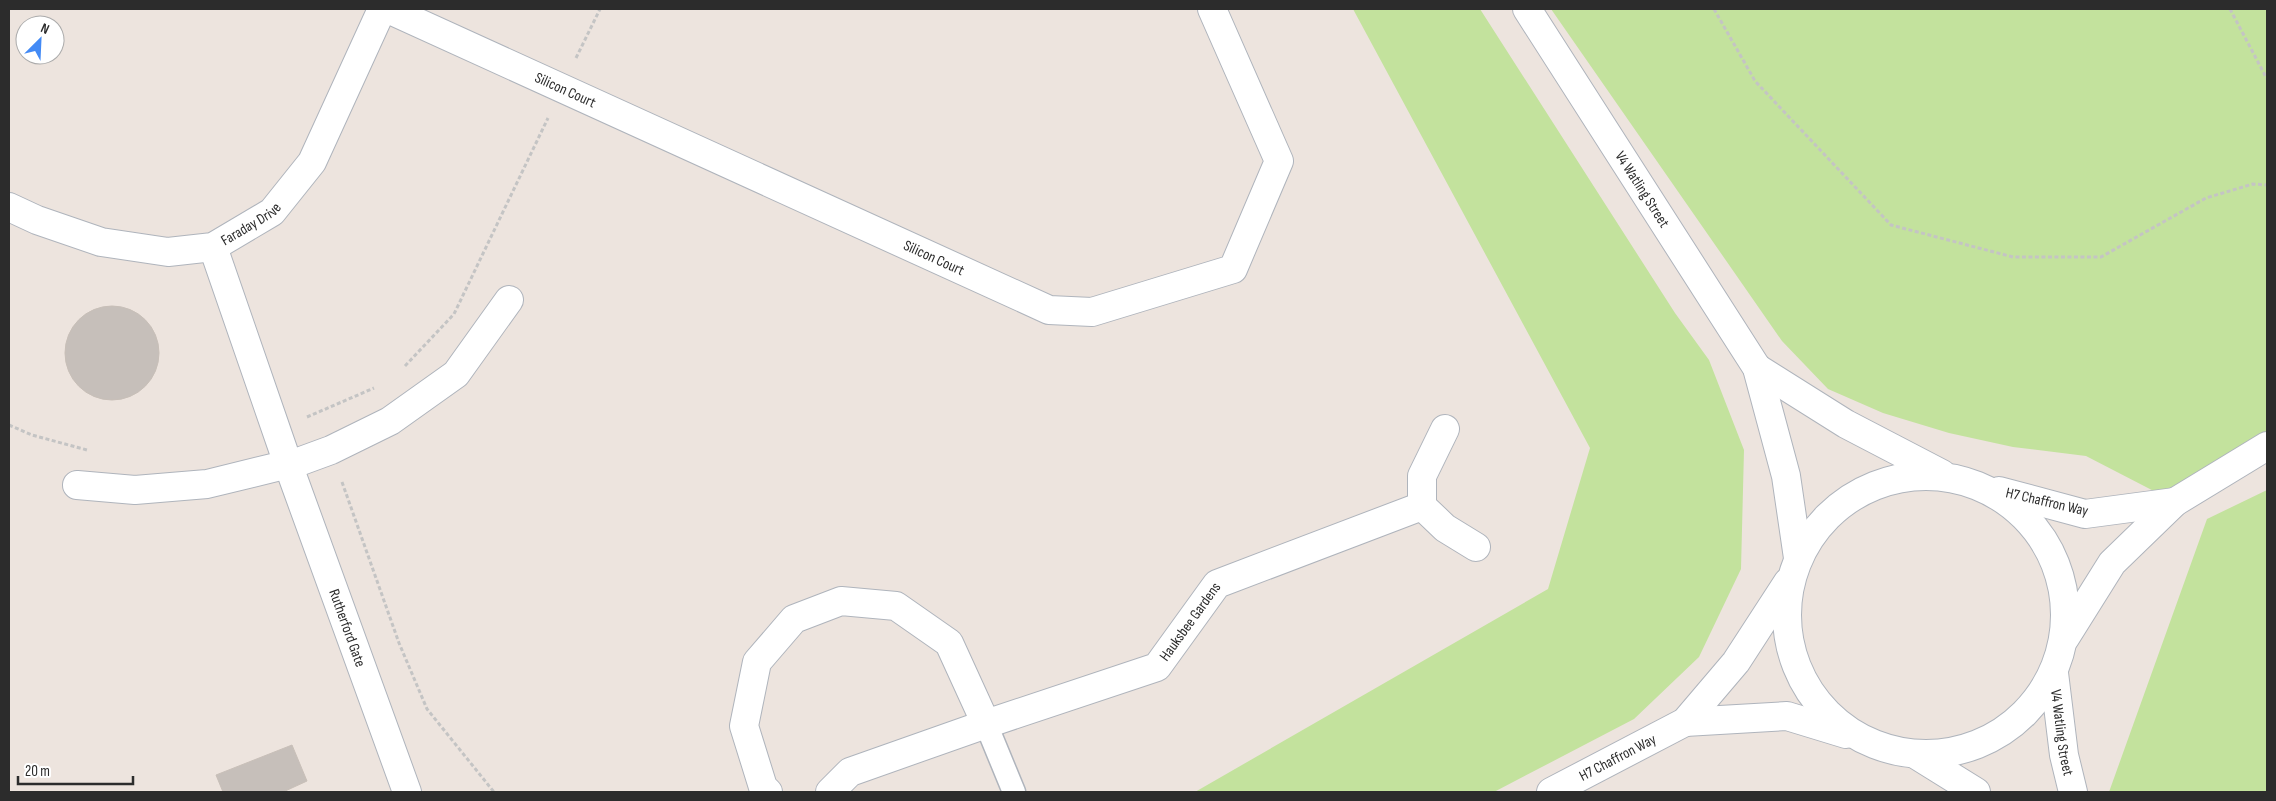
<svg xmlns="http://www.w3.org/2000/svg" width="2276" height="801" viewBox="0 0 2276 801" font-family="'Sofia Sans Condensed',sans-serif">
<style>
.green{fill:#c3e29d}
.building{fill:#c6bfba;stroke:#c8bfb8}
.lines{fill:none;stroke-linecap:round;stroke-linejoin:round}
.lane-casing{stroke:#afb4bc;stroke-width:25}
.street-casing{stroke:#afb4bc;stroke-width:30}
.secondary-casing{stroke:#afb4bc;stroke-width:30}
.path{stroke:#c4c4c4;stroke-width:3;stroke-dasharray:4 2.5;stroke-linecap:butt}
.lane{stroke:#fff;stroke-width:22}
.street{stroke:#fff;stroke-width:28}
.secondary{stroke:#fff;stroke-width:28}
.labels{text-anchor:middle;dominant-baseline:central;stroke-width:4;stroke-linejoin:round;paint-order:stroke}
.street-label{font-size:15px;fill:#2c2c2c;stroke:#fff}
</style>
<rect width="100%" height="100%" fill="#ede4de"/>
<path class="green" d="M1353 9H1480L1675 313 1709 360 1744 450 1741 569 1699 657 1634 719 1494 792H1195L1548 589 1590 448Z
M1551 9H2267V446L2175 502 2086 456 2013 447 1949 433 1883 413 1828 389 1782 341Z
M2267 490V792H2109L2207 519Z"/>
<path class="building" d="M65 353a47 47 0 1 1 94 0a47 47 0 1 1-94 0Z
M292 745 307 781 283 792H223L216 775Z"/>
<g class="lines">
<g class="lane-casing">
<path id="lane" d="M986 724 1014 792"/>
</g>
<g class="street-casing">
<g id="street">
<path id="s1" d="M388 9 1049 310 1092 312 1233 269 1279 161 1212 9"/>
<path id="s2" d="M9 207 37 220 101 242 168 252 213 247 272 212 312 162 382 9"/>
<path id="s3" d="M213 247 288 464 407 792"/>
<path d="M77 485 135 490 207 484 301 461 331 450 390 421 456 374 509 300"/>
<path d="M1422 506V476L1445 429"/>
<path d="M768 792 763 787 744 726 757 662 794 619 841 601 896 606 949 643 986 724"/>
<path id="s4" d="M830 792 850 772 986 724 1157 667 1217 584 1422 506 1445 528 1476 547"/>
</g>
</g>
<g class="secondary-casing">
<g id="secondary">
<path id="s5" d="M1527 9 1757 368 1786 476 1798 558"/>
<path d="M1757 368 1846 424 1942 474"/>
<circle cx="1926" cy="615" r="139"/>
<path d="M1999 491 2085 514 2175 502"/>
<path d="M2065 638 2112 563 2175 502 2267 446"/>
<path id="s6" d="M2054 673 2064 755 2073 792"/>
<path d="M1685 722 1787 716 1846 734"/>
<path d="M1915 754 1976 792"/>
<path id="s7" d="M1551 792 1685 722 1736 662 1788 582"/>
</g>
</g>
<path class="path" d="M1714 9 1755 81 1891 225 2013 257H2101L2206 198 2253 184 2267 185
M2230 9 2267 79
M576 58 600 9
M405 366 454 314 548 118
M307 417 374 388
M9 425 32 435 87 450
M342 482 399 643 427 709 494 792"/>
<use href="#lane" class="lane"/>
<use href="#street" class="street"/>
<use href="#secondary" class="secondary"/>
</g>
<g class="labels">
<g class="street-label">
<text stroke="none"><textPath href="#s1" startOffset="195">Silicon Court</textPath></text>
<text stroke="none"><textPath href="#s5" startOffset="214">V4 Watling Street</textPath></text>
<text stroke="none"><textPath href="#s2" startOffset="256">Faraday Drive</textPath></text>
<text stroke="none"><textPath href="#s1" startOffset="600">Silicon Court</textPath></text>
<text transform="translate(2047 502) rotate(13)">H7 Chaffron Way</text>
<text stroke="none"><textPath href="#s4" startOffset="409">Hauksbee Gardens</textPath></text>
<text stroke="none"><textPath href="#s3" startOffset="404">Rutherford Gate</textPath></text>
<text stroke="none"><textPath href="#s6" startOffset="60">V4 Watling Street</textPath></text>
<text stroke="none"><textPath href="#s7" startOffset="75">H7 Chaffron Way</textPath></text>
</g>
</g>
<rect width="2276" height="801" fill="none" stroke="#2c2c2c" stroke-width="20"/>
<g transform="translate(40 40) rotate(24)"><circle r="24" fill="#ffffff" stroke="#ababab"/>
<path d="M0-4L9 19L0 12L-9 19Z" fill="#438af5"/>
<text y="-8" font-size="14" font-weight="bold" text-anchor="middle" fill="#2c2c2c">N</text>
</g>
<path d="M18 776v8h115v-8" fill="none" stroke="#2c2c2c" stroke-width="2.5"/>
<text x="25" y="776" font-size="15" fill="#2c2c2c" stroke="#ffffff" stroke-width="4" paint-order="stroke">20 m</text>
</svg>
